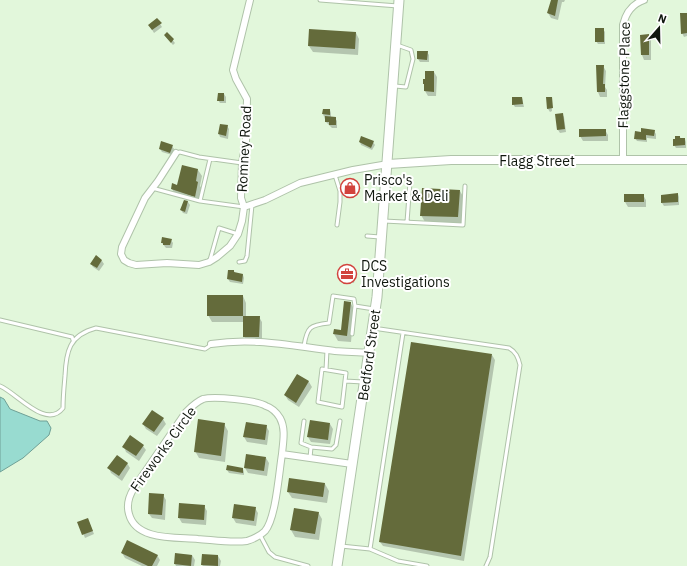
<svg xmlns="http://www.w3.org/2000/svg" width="687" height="566" viewBox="0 0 687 566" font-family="'IBM Plex Sans',sans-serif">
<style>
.water{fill:#98dbd0;stroke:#6fa096}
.shadow{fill:#0003}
.building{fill:#646b3b}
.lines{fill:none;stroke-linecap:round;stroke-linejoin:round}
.lane-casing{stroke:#afc3a9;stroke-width:5}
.street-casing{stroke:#afc3a9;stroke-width:8}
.secondary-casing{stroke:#afc3a9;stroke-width:10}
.primary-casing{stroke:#afc3a9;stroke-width:11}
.lane{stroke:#fff;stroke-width:3}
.street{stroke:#fff;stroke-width:6}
.secondary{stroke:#fff;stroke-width:8}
.primary{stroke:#fff;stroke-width:9}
.labels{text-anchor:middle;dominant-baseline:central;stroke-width:4;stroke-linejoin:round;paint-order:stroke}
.street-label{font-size:14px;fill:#10170e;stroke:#fff}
.poi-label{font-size:14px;fill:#10170e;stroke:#fff;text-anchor:start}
</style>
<rect width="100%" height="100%" fill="#e2f7db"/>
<path class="water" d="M0 397 4 399 10 409 40 421H47L51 428 49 435 23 458 0 472Z"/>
<path class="shadow" d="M553 0H565L564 2H562L558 20 551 18 548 13Z
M687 14V36L684 37 682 33Z
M157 19 162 27 154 33 151 28Z
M603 29 605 32V44H598L596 41Z
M167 33 175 43 173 45 165 36Z
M356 33 359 39 358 55 313 52 309 46Z
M648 35 651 40V60H644L642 55 641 36Z
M427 52 429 55V62H420L418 59Z
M603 66 606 71 605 87 607 90V97H600L598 92Z
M434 72 437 77 436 96H428L425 91V86Z
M224 94 226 97V103H220L218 100Z
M522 98 524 107H515L513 104Z
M551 99 552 111 550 112 548 109Z
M330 110 331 113V118H335L337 121V128H332L326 122 323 114Z
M562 114 564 117 566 132 560 133 558 130Z
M220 125 227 126 229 129 228 139 220 137 219 134Z
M605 130 608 135V141H583L580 136Z
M654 131 656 134V139L647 138V142L637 141 635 138 642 133Z
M680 137 681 139H685L686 142V148H676L674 145Z
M360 142H373L375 145 372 150 361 145Z
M172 146 174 149 172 155 162 152 160 149Z
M198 170 202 176 200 186 202 189 199 203 176 196 172 189 178 186Z
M355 184 357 187 356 196H347L345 193Z
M460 191 464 198 462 223 425 222 421 215Z
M678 194 679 197V205L664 206 662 203Z
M625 195H643L646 200V207H628L625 202Z
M184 201 188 202 190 205 187 214 183 213 181 210Z
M171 240 173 243 172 248H166L162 243Z
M96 257 102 261 104 264 99 271 93 267 91 264Z
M234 271 235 273 243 275 244 278 243 284 230 282 228 279Z
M341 271H353L355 274 354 283 342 281 341 278Z
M243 296 246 303V317H259L262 322V341H247L244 336V322H212L208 315Z
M350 302 354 309 351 342 338 341 334 334 342 331Z
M492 355 495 360 464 561 383 546 380 542Z
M298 375 309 382 312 387 299 407 288 400 285 395Z
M163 419 166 424 157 436 146 429 143 424Z
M224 424 228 431 225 462 199 458 195 451Z
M330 424 333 429 330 444 311 442 308 437Z
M266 426 269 431 267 445 247 442 244 437Z
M143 446 146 450 139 461 126 452 124 447Z
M266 458 269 463 267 476 248 473 245 468Z
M127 463 130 468 122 481 111 473 109 468Z
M243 469 244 472V475L229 473 227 470Z
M325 484 329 491 327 503 292 498 288 492Z
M163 495 166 500 165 520 152 518 149 514Z
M204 506 207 511 206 525 182 523 179 518Z
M255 508 258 513 256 526 236 523 233 518Z
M318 512 322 519 319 540 295 537 291 530Z
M89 522 94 534 85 538 79 523Z
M122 553 157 555 160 560 157 566H142L125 558Z
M176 554 192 555 195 560 194 566H176L175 564Z
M218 556 221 561 220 566H203L202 565Z"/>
<path class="building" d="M551 0H558L555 16 547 13Z
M680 13H687V33L681 34Z
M157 18 162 23 152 30 148 25Z
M595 28H604V42H595Z
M309 29 356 32 355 49 308 46Z
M167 32 174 39 171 43 164 35Z
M649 34V55H641L640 35Z
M417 51H428L427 60 417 59Z
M596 65H604L603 84H605V92H597Z
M425 71H434V92L424 91V84H423V79H425Z
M218 93H224V101H217Z
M512 97H522L523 104 512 105Z
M546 97H552L553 108 547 109Z
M323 109H330V115L322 114Z
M563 113 565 129 557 130 555 114Z
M325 116 336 117V125H329V122H325Z
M220 124 228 125 226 136 218 134Z
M641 128 655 130 654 136 646 135V140L634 139 635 131 641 132Z
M579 129H606V136L579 137Z
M361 136 374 141 371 148 359 142Z
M675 136H680V138H685V145L673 146V139H675Z
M161 141 173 145 170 153 159 149Z
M182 165 198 169 196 181 198 182 195 197 171 189 172 183 177 185Z
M345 182 355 183V194H344Z
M422 188 460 190 458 217 420 216Z
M678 193V202L661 203V195Z
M624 194H644V202H624Z
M184 200 188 201 185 212 180 210Z
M162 237 172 239 170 245H163V243H161Z
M96 255 102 260 97 268 90 264Z
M346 269 354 270 353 281 345 280V278H340V270L346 271Z
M228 270H234V272L243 274 242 282 227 279Z
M207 295H243V316H207Z
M344 301 351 302 347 336 333 334 334 329 341 330Z
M243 316H260L259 337H243Z
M411 342 492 354 461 556 379 542Z
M297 374 309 381 296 403 284 395Z
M152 410 164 418 154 432 142 424Z
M198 419 225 423 221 456 194 452Z
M310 420 330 423 328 440 307 437Z
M246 422 267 425 265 440 243 437Z
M130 435 144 445 136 456 122 447Z
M246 454 266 457 264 471 244 468Z
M117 455 128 463 119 476 107 468Z
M227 465 243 468V473L226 470Z
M289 478 325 483 323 497 287 492Z
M149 493 164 494 162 515 148 514Z
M179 503 205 505 204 520 178 518Z
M234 504 256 507 254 521 232 518Z
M294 508 319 512 315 534 290 530Z
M88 518 93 531 82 535 77 522Z
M127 540 158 555 152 566H148L121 553Z
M175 553 192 555 191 566 174 564Z
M202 554 218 555V566L201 565Z"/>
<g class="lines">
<g class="lane-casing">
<path id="lane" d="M320 0 398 6
M395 86 406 87 413 59 411 50 397 45
M176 153 180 152 199 157 242 163
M335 175 340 191V202L337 225
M152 188 200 201 244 207
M200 201 210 159
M384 221 463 225 465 186
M407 222 410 182
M367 236 380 237
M210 260 219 228 238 234
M239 262 245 261 247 256 252 205
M0 320 72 337 73 340
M373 328 509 348C516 352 518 357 520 365L490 557 486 566
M352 334 355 306 374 309
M304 346C307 327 310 325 329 323L333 296 354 299 355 306
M326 370 327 350
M345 381 346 373 322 369 318 402 342 407 345 381 363 382
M0 386C17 393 46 430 63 408 63 397 64 387 65 376 66 352 69 335 96 328L205 349 211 345
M304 421 301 443 311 447
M310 458 311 447 332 449 336 445 340 421
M260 535 269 552 275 557 308 566
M341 546 370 549 398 561 427 566
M370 549 403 333"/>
</g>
<g class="street-casing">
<path id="street" d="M176 153 158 181 145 198 122 247 121 254 124 260 129 263 136 265 167 263 199 265 209 262 217 257 230 246 238 234 242 221 244 207 241 198 242 163 246 141 247 99 236 79 233 70 250 0
M623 160V25C626 12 632 4 644 0
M244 207 265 200 300 183 353 170 388 164
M211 344C255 337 292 346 335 351 347 352 358 352 369 353
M282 454C279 472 276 518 265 531 260 536 253 539 247 541 231 543 213 540 198 539 176 537 136 541 129 514 126 504 129 496 134 488L186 412C191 407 196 402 203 399 214 396 256 400 266 406 272 408 277 413 280 418 286 429 283 442 282 454L352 464"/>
</g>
<g class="secondary-casing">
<path id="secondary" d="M388 164 451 160H687"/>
</g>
<g class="primary-casing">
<path id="primary" d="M337 566 377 297 399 0"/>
</g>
<use href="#lane" class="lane"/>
<use href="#street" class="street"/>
<use href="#secondary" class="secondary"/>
<use href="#primary" class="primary"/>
</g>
<defs>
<g id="shop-ring" transform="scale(1)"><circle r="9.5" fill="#fff" stroke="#d2433d" stroke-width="1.5"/><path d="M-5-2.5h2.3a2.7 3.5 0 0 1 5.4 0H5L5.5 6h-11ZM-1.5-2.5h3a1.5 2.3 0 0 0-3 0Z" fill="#d2433d"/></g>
<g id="office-ring" transform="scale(1)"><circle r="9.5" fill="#fff" stroke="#d2433d" stroke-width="1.5"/><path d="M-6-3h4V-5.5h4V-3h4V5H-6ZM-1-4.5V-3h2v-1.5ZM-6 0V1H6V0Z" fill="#d2433d"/></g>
</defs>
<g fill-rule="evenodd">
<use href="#shop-ring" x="350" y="188"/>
<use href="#office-ring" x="347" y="274"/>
</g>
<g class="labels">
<g class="street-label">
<text transform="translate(624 75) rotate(-89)">Flaggstone Place</text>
<text transform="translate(244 149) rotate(-87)">Romney Road</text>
<text x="537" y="161">Flagg Street</text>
<text transform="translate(369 355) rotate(-82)">Bedford Street</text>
<text transform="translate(163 449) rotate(-54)">Fireworks Circle</text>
</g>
<g class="poi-label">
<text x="364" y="180">Prisco's<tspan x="364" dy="16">Market &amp; Deli</tspan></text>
<text x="361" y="266">DCS<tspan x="361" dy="16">Investigations</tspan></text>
</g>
</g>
<g transform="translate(659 28) rotate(20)" stroke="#ffffff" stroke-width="3" paint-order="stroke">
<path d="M0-3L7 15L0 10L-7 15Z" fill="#10170e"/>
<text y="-6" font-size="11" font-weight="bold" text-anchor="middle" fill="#10170e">N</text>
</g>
</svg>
